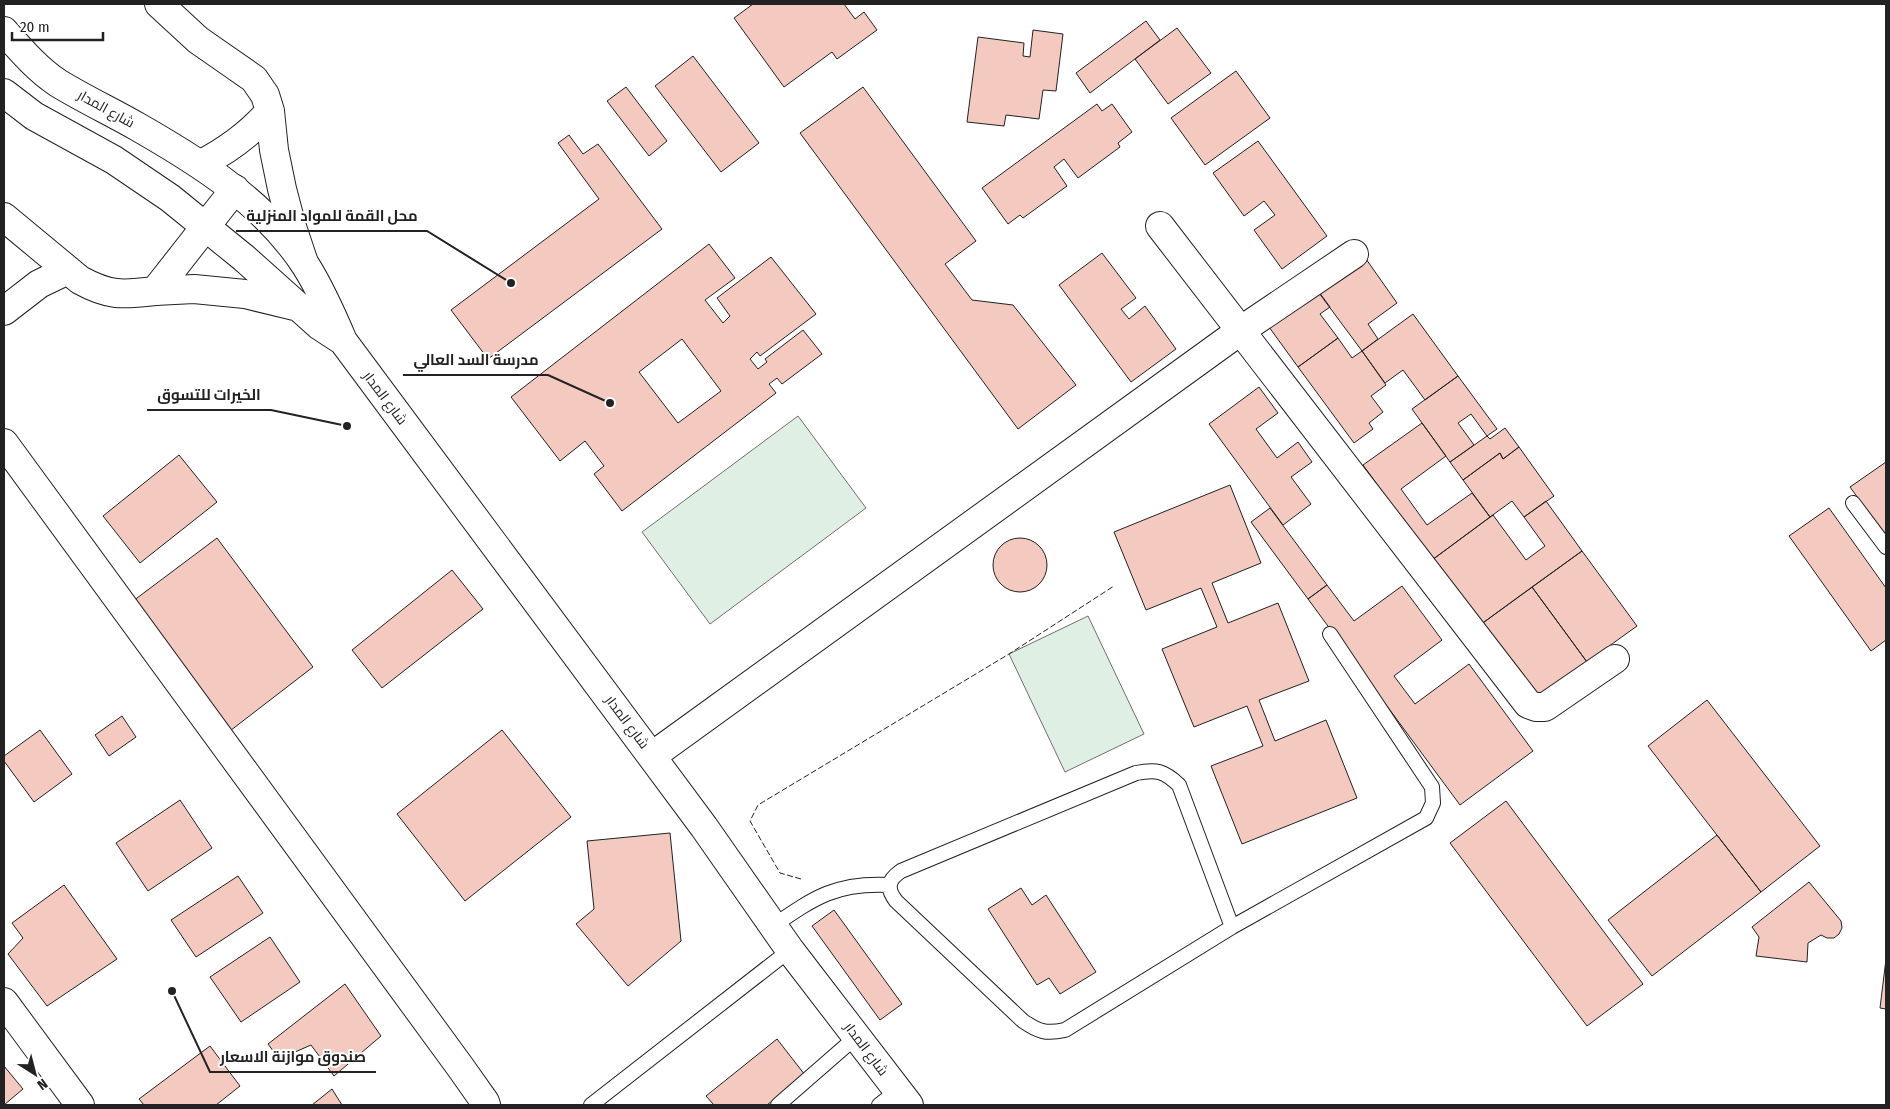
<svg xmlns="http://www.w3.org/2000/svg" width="1890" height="1109" viewBox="0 0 1890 1109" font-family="'Fira Sans Condensed',Cairo,sans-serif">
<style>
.green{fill:#e0efe3;stroke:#6f6f6f}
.building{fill:#f3c9c0;stroke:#222;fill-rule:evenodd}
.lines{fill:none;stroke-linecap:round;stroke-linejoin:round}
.lane-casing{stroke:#222;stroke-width:16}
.street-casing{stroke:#222;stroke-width:30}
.secondary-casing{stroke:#222;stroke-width:30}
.lane{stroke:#fff;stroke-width:14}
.street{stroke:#fff;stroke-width:28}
.secondary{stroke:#fff;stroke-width:28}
.fence{stroke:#222;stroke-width:1;stroke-dasharray:6 2.5;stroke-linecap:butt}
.labels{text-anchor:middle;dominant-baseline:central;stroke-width:4;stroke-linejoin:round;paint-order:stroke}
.street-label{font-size:14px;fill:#222;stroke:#fff}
.leader{fill:none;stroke:#222;stroke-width:2}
.callout-dot{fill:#222;stroke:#fff;stroke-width:2}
.callout-label{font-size:15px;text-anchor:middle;font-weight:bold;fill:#222;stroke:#fff;stroke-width:4;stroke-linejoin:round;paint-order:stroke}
</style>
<rect width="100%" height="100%" fill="#fff"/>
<path class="green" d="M798 416 866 508 710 624 642 532Z
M1088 616 1144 734 1065 772 1009 654Z"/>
<path class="building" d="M753 4H844L855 19 864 12 877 30 837 59 832 52 784 87 734 18Z
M1146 21 1160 40 1090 93 1076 73Z
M1177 28 1211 73 1168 104 1135 59Z
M1033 30 1063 34 1056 91 1043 90 1039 119 1006 115 1004 126 967 122 978 37 1024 43 1023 56 1030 57Z
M693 56 759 143 721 172 655 86Z
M1236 71 1270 118 1205 165 1171 118Z
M626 87 667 141 649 156 607 101Z
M863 87 976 241 945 264 972 300 1013 305 1076 385 1018 429 800 133Z
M1097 104 1102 111 1112 104 1132 132 1118 143 1120 147 1078 178 1064 159 1054 167 1067 186 1023 218 1020 215 1008 224 982 188Z
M569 135 583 154 598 144 662 229 488 359 451 310 599 199 558 143Z
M1258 141 1327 236 1282 269 1254 230 1275 215 1264 201 1244 216 1213 173Z
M709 244 735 278 705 300 723 323 730 316 717 298 771 257 816 314 760 356 757 352 750 359 758 369 767 362 765 359 803 330 822 354 782 384 777 378 769 384 776 393 622 511 594 474 604 466 585 441 560 461 511 397ZM682 339 721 391 678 423 639 372Z
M1102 253 1136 298 1121 309 1129 319 1145 306 1176 349 1131 382 1059 285Z
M1366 259 1397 303 1368 324 1378 339 1362 351 1319 293Z
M1316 288 1330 307 1320 314 1338 338 1298 367 1269 327Z
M1413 314 1458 376 1425 400 1403 370 1385 383 1362 351Z
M1338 338 1352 358 1362 351 1386 385 1371 396 1383 412 1369 423 1373 429 1354 443 1298 367Z
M1458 376 1497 429 1487 436 1471 414 1458 423 1474 445 1450 462 1412 409Z
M1259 387 1278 413 1256 429 1277 458 1298 442 1312 462 1291 477 1311 504 1283 525 1209 424Z
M1422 423 1446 456 1401 489 1427 525 1472 493 1490 517 1432 560 1363 465Z
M1505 428 1519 447 1503 459 1500 453 1463 480 1450 462 1487 436 1490 439Z
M1519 447 1554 496 1524 517 1512 501 1490 517 1463 480 1500 453 1503 459Z
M179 455 217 502 140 563 103 516Z
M1886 462V537L1850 487Z
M1230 485 1261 563 1212 583 1228 623 1278 603 1309 681 1259 700 1275 741 1326 720 1357 798 1242 844 1211 766 1263 746 1247 706 1194 727 1162 649 1217 627 1201 588 1146 610 1114 532Z
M1546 501 1582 551 1480 625 1432 560 1493 515 1526 560 1545 546 1524 517Z
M1270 508 1327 585 1308 599 1251 522Z
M1829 508 1886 588V640L1871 651 1789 536Z
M217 538 313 667 226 734 129 604Z
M993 565a27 27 0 1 1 54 0a27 27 0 1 1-54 0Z
M1582 551 1637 626 1587 662 1532 587Z
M452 570 483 609 382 688 352 650Z
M1327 585 1354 621 1402 586 1442 640 1394 676 1415 704 1469 664 1533 751 1460 805 1308 599Z
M1532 587 1587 662 1534 701 1480 625Z
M1707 700 1820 846 1761 892 1648 746Z
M122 716 136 737 109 756 95 735Z
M40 730 72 774 34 802 4 761V756Z
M502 730 571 817 465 901 397 814Z
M180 800 212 848 148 891 116 843Z
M1506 801 1643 984 1587 1026 1450 843Z
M670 833 681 941 628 986 576 924 594 909 587 841Z
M1717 835 1761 892 1652 976 1608 920Z
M238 876 263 913 196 957 171 920Z
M1809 882 1841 921 1842 928 1839 934 1834 938H1827L1821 935 1808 943 1807 962 1756 956 1759 937 1752 927Z
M64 885 117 959 47 1006 8 954 23 938 12 923Z
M1021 888 1032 905 1046 895 1096 972 1060 994 1049 978 1037 985 988 909Z
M834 910 902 1004 880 1020 812 926Z
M270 937 300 982 241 1022 210 977Z
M1886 959V1009L1880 1008Z
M345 984 381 1036 334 1076 311 1045 279 1059 268 1044Z
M777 1039 805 1075 767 1105H714L706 1096Z
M210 1046 240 1086 216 1105H144L139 1099Z
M4 1066 23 1089 4 1105Z
M332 1089 342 1105H312Z"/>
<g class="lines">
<g class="lane-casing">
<path id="lane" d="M1853 503 1886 547
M773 926C815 897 837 882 890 885
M1232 927 1179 785C1164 771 1157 769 1136 773L901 871C888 880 886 888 896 901L1023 1021C1039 1032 1046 1034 1065 1030L1232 927 1426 818 1433 803 1432 787 1330 634
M591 1105 790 950
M778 1105 856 1037
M879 1105 897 1091"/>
</g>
<g class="street-casing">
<path id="street" d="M159 4 198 40 254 79 265 95 270 111 274 150 282 189 292 227 303 260
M201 164C228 150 250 134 270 111
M4 217 80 280C109 296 122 295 155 291L235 189
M1160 226 1528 704 1536 707H1545L1615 659
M4 311 39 284 68 270
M4 443 461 1068 485 1102 486 1105
M652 756 1240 331 1354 254
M4 1002 80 1105"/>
</g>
<g class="secondary-casing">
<path id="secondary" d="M4 31C20 49 37 69 58 83 84 99 112 112 138 127 201 163 266 204 306 266 321 290 332 315 343 341L704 827 790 950 909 1105
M4 93 34 116 114 160 170 198 244 258 320 326 343 341
M155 291 194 289 245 294 294 306"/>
</g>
<use href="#lane" class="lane"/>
<use href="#street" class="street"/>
<use href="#secondary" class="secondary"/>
<path class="fence" d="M801 879 780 873 750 821 758 805 1009 654 1114 586"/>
</g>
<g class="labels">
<g class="street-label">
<text transform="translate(106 109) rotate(29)">شارع المدار</text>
<text transform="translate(385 398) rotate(53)">شارع المدار</text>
<text transform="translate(627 722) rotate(53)">شارع المدار</text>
<text transform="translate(866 1049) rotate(53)">شارع المدار</text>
</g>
</g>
<path class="leader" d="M511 283L427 231H236M610 403L548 375H403M347 426L271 410H147M172 991L210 1072H376"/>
<g class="callout-dot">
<circle cx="511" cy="283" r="5"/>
<circle cx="610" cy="403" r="5"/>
<circle cx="347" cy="426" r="5"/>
<circle cx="172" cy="991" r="5"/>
</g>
<g class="callout-label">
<text x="332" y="221">محل القمة للمواد المنزلية</text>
<text x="476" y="365">مدرسة السد العالي</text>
<text x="209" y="400">الخيرات للتسوق</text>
<text x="293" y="1062">صندوق موازنة الاسعار</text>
</g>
<rect width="1890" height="1109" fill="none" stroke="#222222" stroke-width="10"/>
<g transform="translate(35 1074) rotate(144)" stroke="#ffffff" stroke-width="4" paint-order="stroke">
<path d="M0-4L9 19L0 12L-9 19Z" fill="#222222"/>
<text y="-8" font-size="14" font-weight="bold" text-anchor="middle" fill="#222222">N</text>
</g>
<path d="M12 32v8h91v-8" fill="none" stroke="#222222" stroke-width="2.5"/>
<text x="20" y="32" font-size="15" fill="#222222" stroke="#ffffff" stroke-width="4" paint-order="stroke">20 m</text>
</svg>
